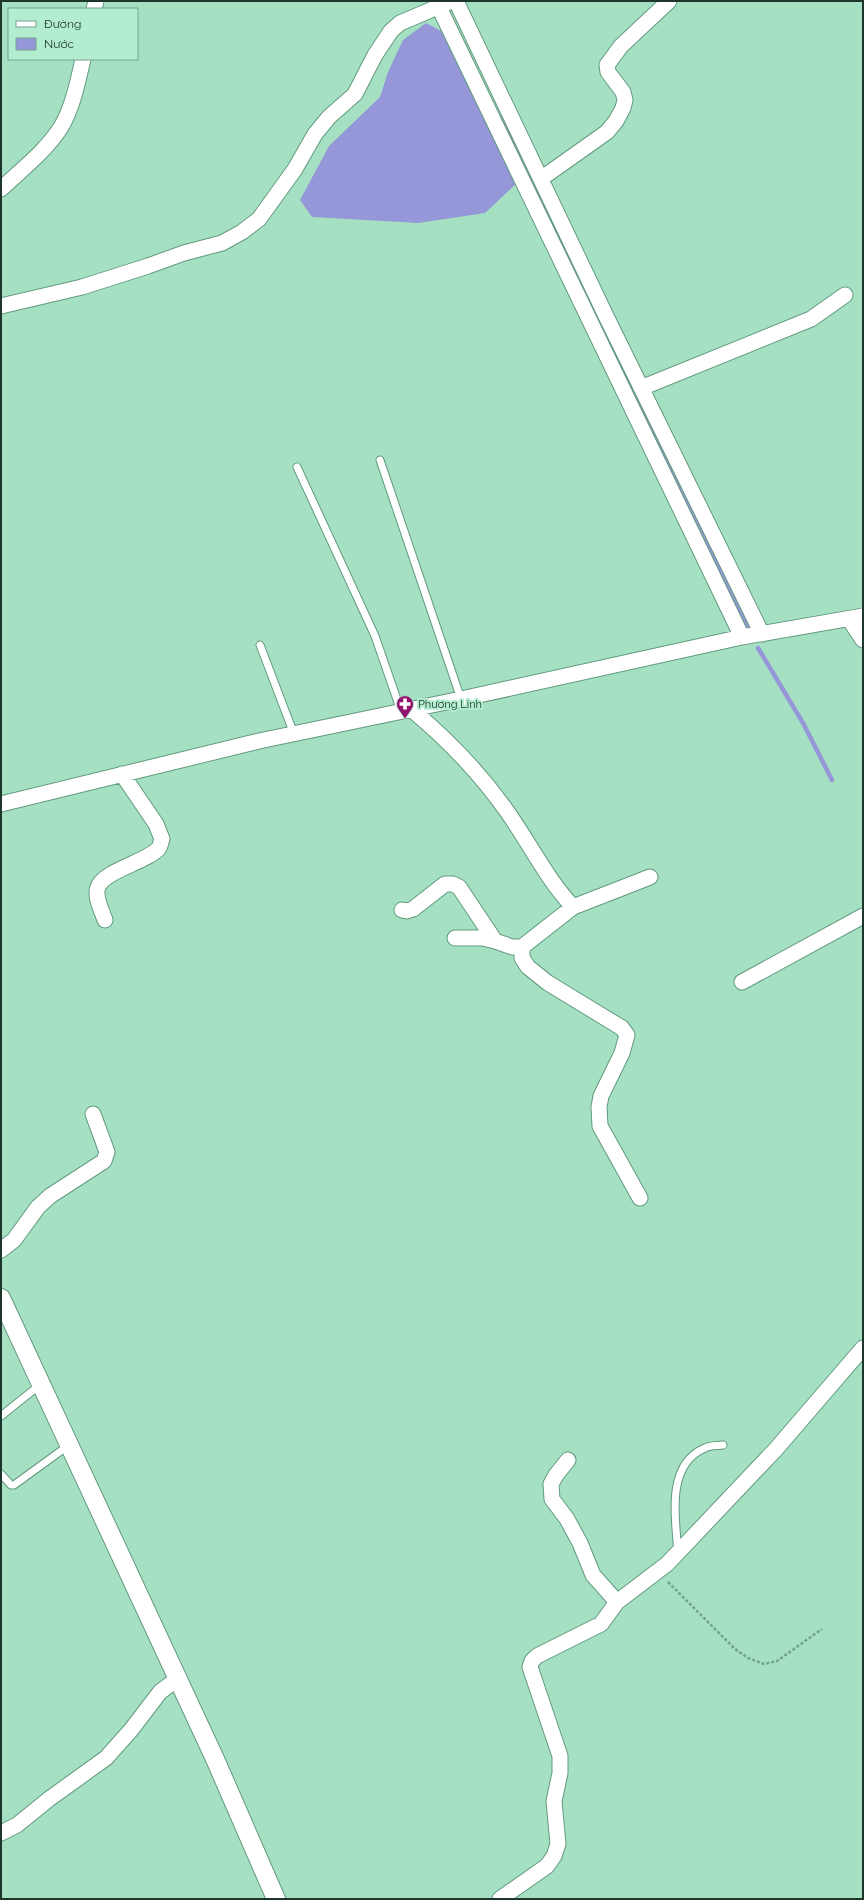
<svg xmlns="http://www.w3.org/2000/svg" width="864" height="1900" viewBox="0 0 864 1900" font-family="Raleway,sans-serif">
<style>
.water{fill:#9597d8}
.lines{fill:none;stroke-linecap:round;stroke-linejoin:round}
.stream{stroke:#9597d8;stroke-width:4.5}
.service-casing{stroke:#629a7f;stroke-width:9}
.minor-casing{stroke:#629a7f;stroke-width:17}
.tertiary-casing{stroke:#629a7f;stroke-width:20}
.path{stroke:#74a28b;stroke-width:2.5;stroke-dasharray:3 2;stroke-linecap:butt}
.service{stroke:#fff;stroke-width:7}
.minor{stroke:#fff;stroke-width:15}
.tertiary{stroke:#fff;stroke-width:18}
.labels{text-anchor:middle;dominant-baseline:central;stroke-width:4;stroke-linejoin:round;paint-order:stroke}
.poi-label{font-size:11px;fill:#1d352a;stroke:#b3edd0;text-anchor:start}
</style>
<rect width="100%" height="100%" fill="#a6e0c3"/>
<path class="water" d="M426 23 451 36 518 182 485 213 418 223 312 217 300 200 329 146 380 97 388 72 403 40Z"/>
<g class="lines">
<path class="stream" d="M501 119 750 631
M758 648 803 723 832 780"/>
<g class="service-casing">
<path id="service" d="M380 460 461 699
M297 467 375 636 401 711
M260 645 294 734
M1 1416 41 1384
M1 1474 11 1485H14L69 1445
M678 1551C675 1518 666 1464 705 1448 710 1445 718 1446 723 1445"/>
</g>
<g class="minor-casing">
<path id="minor" d="M436 1 742 637
M456 1 605 314 762 634
M94 9 96 1
M542 178 607 132 616 121 623 108 625 100 623 92 608 72 607 65 621 46 669 1
M1 189C21 170 46 151 61 127 73 107 78 81 83 59
M1 306 82 287 148 266 184 253 222 243 242 232 259 219 295 169 315 134 329 117 355 94 375 55 391 31 400 23 447 3
M641 388 811 319 845 295
M849 619 863 640
M412 710C447 739 479 772 506 810 529 842 546 878 573 907
M1 804 259 741 461 699 742 637 863 616
M402 910 407 911 413 909 445 884H453L459 887 495 941 512 947H522
M105 920C102 911 94 896 98 887 105 870 147 862 159 848 160 846 161 842 162 839L156 824 122 774
M455 938H483L495 941
M742 982 863 916
M640 1198 600 1126 599 1107 601 1096 622 1053 627 1035 622 1028 548 983 528 967 522 958V947L573 907 650 877
M1 1250 14 1240 38 1207 50 1196 104 1161 107 1152 93 1114
M568 1460 556 1475 551 1484 552 1499 567 1519 580 1543 593 1575 617 1602
M1 1833 17 1825 49 1799 106 1758 131 1730 160 1692 177 1679
M500 1899 547 1866 554 1856 558 1844 554 1801 560 1773V1756L530 1667 532 1661 537 1656 601 1624 617 1602 667 1564 776 1449 863 1348"/>
</g>
<g class="tertiary-casing">
<path id="tertiary" d="M1 1298 215 1759 276 1899"/>
</g>
<path class="path" d="M668 1582 735 1649 748 1658 764 1664 777 1661 822 1629"/>
<use href="#service" class="service"/>
<use href="#minor" class="minor"/>
<use href="#tertiary" class="tertiary"/>
</g>
<defs>
<g id="pharmacy-pin" transform="scale(0.9)"><path d="M0 17L-7.5 6A9.5 9.5 0 1 1 7.5 6Z" fill="#931470" stroke="#b3edd0"/><path d="M-2-6h4v4h4v4h-4v4h-4v-4h-4v-4h4Z" fill="#fff"/></g>
</defs>
<g fill-rule="evenodd">
<use href="#pharmacy-pin" x="405" y="704"/>
</g>
<g class="labels">
<g class="poi-label">
<text x="418" y="704">Phương Linh</text>
</g>
</g>
<rect width="864" height="1900" fill="none" stroke="#1d352a" stroke-width="4"/>
<rect x="8" y="8" width="130" height="52" fill="#b3edd0" stroke="#77a38e"/>
<rect x="16" y="21" width="20" height="6" fill="#ffffff" stroke="#77a38e"/>
<text x="44" y="28" font-size="12" fill="#1d352a">Đường</text>
<rect x="16" y="38" width="20" height="12" fill="#9597d8" stroke="#77a38e"/>
<text x="44" y="48" font-size="12" fill="#1d352a">Nước</text>
</svg>
